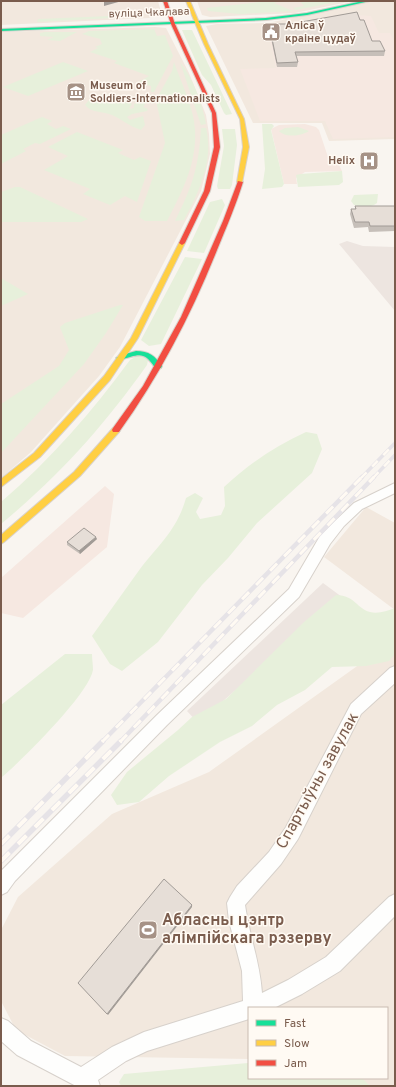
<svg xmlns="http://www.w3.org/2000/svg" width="396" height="1087" viewBox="0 0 396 1087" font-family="Overpass,sans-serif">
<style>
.residential{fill:#f2e8de}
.commercial{fill:#f6e8e1}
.industrial{fill:#ede5e0}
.green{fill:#e7f0db}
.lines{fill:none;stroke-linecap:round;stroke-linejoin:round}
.street-casing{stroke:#d7d1cb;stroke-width:2}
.fast-casing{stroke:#d9d2cb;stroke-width:2}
.slow-casing{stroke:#d9d2cb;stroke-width:2}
.jam-casing{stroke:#d9d2cb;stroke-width:2}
.street{fill:#fefefd;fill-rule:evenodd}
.fast{fill:#16e098;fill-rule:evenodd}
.slow{fill:#ffcf43;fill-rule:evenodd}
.jam{fill:#f24e42;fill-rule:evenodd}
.rail-far2-casing{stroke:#e6e3e7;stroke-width:3.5}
.rail-far1-casing{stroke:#e6e3e7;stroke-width:4.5}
.rail-casing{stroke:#e6e3e7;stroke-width:5.5}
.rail-far2{stroke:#fffaf3;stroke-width:2.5;stroke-dasharray:8;stroke-linecap:butt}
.rail-far1{stroke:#fffaf3;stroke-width:3;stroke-dasharray:10;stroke-linecap:butt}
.rail{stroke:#fffaf3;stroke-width:4;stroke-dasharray:12;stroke-linecap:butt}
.wall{fill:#c6bfb9}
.shaded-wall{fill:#a19b96}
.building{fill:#e6ded7;stroke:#a19b96}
.labels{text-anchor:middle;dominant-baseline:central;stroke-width:3;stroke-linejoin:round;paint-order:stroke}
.far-street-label{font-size:11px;fill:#7a5c4d;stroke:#fffaf3}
.far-poi-label{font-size:11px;font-weight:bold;fill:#7a5c4d;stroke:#fffaf3;text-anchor:start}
.near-street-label{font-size:16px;fill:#7a5c4d;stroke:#fffaf3}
.near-poi-label{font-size:16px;font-weight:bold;fill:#7a5c4d;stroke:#fffaf3;text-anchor:start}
</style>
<rect width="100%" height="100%" fill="#f9f5f0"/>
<path class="residential" d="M1 1H158L161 12 159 15 149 18 1 25Z
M197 1H353L295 13 210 17 202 15Z
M373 1H395V139L329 141 322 123H253L206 26 217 24 268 23Z
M155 27 166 28 189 73 206 115 209 134 210 154 201 191 120 347 99 376 31 452 1 478V32Z
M366 507 395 523V610L324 557Z
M395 639V1086H353L345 1078H387V1008H249V1059L65 1056 16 1030 1 1001V930L18 897 112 814 209 772Z"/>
<path class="commercial" d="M356 15 371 16 379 33H390L395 43V137L333 139 325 121H260L240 69 276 68 267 28H285Z
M305 124 316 127 319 130 328 157 336 159 342 171 305 172 296 178 297 184H284L271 129 279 125Z
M105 486 114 494 107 547 23 618 1 613V578Z"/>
<path class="industrial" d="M347 241 363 246 395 247V311L339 244Z
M323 583 342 597 198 723 187 711Z"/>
<path class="green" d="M268 1H281L274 3 293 11 240 14 208 11 207 8Z
M300 1H342L296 10 293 8 304 6Z
M111 16 112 18 37 22 38 19Z
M154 29 157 36 165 35 173 56 154 92H151V86L137 83 149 76 114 63 117 61 90 52 98 48 95 47 102 44 100 39 82 34 89 31Z
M182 30H192L232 114 226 115 224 113 211 85 202 75Z
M45 32H77L60 41 47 40 54 37 40 36V33Z
M63 62 88 71 28 96 3 87Z
M174 62C181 83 194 107 195 130 197 163 182 192 167 221H145L139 217 165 143 156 100 172 71Z
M180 62C194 80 202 103 206 124L201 125Z
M103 94 110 95V99L105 102C113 98 125 97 132 104L129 109 134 108V104L145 100 148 101 143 107 148 109 147 111 132 114 127 117 130 120 143 116 145 125 141 130C128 126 122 119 112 115 103 111 91 113 85 105L89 100Z
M42 117 52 121 47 124 56 129 63 126 71 129 40 144 35 143 23 149 26 151 1 164V135Z
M262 124H272L274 126 271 130 284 184 282 187 262 189 265 169Z
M298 127 309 131C302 136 285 138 279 131L285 128Z
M201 128H206C214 160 199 192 184 220L175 221C192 187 199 167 201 128Z
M222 129H235L237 145 232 185 230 189H218L217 186 224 146Z
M77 132 123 150 118 153 134 160 140 157 151 161 137 202 125 196 110 205 83 194 90 189 44 170 68 156 48 147Z
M342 171 343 182 339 185 298 187 296 175 300 174Z
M15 187H20L88 219 81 222H1V192Z
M378 194 377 203C371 208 361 207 354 205L351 201 354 195Z
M222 199 225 205 204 253 187 251 210 202Z
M185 257 202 259 161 344 149 346 141 340Z
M1 278 28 294 1 306Z
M120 305H123L106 333 84 364 1 453V404L59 366 69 350 60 327 65 323Z
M137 356H142L148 360 147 365C103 427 60 475 1 524V502C50 460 92 412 130 360Z
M306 432 317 434 322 449 312 473 257 523 228 558 202 585 158 642 122 671 110 664 92 636C108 614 124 591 140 569 160 543 177 530 186 498L195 493 203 498 196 512 200 519 221 515 225 506 224 487C249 464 275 446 306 432Z
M336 595C356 596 356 608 370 612 378 614 387 611 395 608V654L389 661 366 666 332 667 305 690 277 705 252 726 220 742 169 776 139 802 117 805 111 795 127 772 178 730 192 717 226 699 304 622Z
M65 654H92C92 659 93 665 93 670 89 694 21 761 1 778V705Z
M248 1021 249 1078H362L370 1086H121L119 1082 124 1074 248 1063Z"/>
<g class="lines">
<g class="street-casing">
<path id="street" d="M395 483V493L362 509 344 526 330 544 299 597 167 725 15 881 7 892 1 895V871L157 715 289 589 320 536 336 520 354 503Z
M395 666V683L361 714 298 839 281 864 245 905C249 935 260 962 262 993L288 980 326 957 389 897 395 894V916L340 971 302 994 274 1008H249V1019L147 1051 126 1061 98 1080 100 1086H76L17 1055 1 1041V1018L8 1021 31 1041 81 1067 112 1047 144 1032 243 1001 242 971 229 921 227 903 230 897 237 886 269 852 286 827 351 704 390 668Z"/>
</g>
<g class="fast-casing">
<path id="fast" d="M363 1H370L307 15 266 20 1 31V29L266 18 307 13Z
M136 351C149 351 155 356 162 366L161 368H155C144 350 138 355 120 360L116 358 122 355Z"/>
</g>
<g class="slow-casing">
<path id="slow" d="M186 1H190L208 44 244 119 249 147 242 183 237 182 243 147 240 119 204 44Z
M182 241 185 243 138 338 110 380 40 457 1 487V479L34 453 104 376 131 338 179 243Z
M116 427 119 428 120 430 119 432 80 476 4 542 1 544V535L74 472 113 428Z"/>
</g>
<g class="jam-casing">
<path id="jam" d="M163 1H167L175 24 216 113 220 147 210 191 185 243 182 245 179 243 204 191 214 147 212 113 171 24Z
M238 181 243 182C236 205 226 228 217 250 191 315 160 375 119 432H113L112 430 113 428 143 386 181 317 223 221Z"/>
</g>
<use href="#street" class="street"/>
<use href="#fast" class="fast"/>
<use href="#slow" class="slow"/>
<use href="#jam" class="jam"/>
<g class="rail-far2-casing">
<path id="rail-far2" d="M361 478 395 443
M373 478 395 455"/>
</g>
<g class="rail-far1-casing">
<path id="rail-far1" d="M102 742 362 477
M120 742 374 477"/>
</g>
<g class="rail-casing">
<path id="rail" d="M1 844 103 741
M1 861 121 741"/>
</g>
<use href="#rail-far2" class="rail-far2"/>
<use href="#rail-far1" class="rail-far1"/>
<use href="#rail" class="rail"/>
</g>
<path class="wall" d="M360 20 372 41 385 51 384 56H296L298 62 297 67H277L269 29V24H290Z
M355 206H395V231L369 232 368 227 354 228 350 214 351 209H355Z
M97 539 80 554 67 545V542Z"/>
<path class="shaded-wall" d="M104 1H122L104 6Z
M96 537 97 539 80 554 79 551Z
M192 905V907L108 1015 107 1014Z"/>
<path class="building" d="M357 12 360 20H364L372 41H380L385 51 295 52 298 62 277 63 269 24H290Z
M355 206H395V226H370L369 222H355L351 209H356Z
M84 528 96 537 79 551 67 542Z
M164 879 192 905 107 1014 78 983Z"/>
<defs>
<g id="civic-square" transform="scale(1)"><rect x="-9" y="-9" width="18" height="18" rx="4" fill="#a69286" stroke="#fffaf3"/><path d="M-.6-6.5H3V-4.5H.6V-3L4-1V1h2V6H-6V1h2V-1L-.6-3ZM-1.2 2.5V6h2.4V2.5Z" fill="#fff"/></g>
<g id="museum-square" transform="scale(1)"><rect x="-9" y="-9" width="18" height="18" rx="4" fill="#a69286" stroke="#fffaf3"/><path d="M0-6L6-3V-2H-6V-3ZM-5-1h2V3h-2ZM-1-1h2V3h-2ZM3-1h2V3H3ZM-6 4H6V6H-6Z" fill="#fff"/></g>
<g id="hospital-square" transform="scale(1)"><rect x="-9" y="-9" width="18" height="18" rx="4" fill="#a69286" stroke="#fffaf3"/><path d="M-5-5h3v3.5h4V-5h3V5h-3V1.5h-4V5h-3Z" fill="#fff"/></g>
<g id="stadium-square" transform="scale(1)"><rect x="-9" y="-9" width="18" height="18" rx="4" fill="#a69286" stroke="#fffaf3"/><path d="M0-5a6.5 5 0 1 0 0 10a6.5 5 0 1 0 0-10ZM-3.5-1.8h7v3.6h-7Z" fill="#fff"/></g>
</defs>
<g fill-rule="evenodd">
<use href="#civic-square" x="271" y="32"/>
<use href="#museum-square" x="76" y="92"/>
<use href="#hospital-square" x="369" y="161"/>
<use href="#stadium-square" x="148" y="930"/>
</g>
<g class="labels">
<g class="far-street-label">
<text transform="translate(149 13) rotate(-2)">вуліца Чкалава</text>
</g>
<g class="far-poi-label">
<text x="285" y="26">Аліса ў<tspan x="285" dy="13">краіне цудаў</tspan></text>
<text x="90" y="86">Museum of<tspan x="90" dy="13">Soldiers-Internationalists</tspan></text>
<text x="355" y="161" text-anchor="end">Helix</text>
</g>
<g class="near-street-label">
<text transform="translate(318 781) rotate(-61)">Спартыўны завулак</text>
</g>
<g class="near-poi-label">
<text x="162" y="921">Абласны цэнтр<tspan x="162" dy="18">алімпійскага рэзерву</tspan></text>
</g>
</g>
<rect width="396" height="1087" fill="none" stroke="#7a5c4d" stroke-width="4"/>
<rect x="248" y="1007" width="140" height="72" fill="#fffaf3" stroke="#cabbb1"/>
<rect x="256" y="1020" width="20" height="6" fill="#16e098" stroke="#cabbb1"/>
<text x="284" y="1027" font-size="12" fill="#7a5c4d">Fast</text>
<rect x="256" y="1040" width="20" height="6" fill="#ffcf43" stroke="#cabbb1"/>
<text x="284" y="1047" font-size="12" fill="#7a5c4d">Slow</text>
<rect x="256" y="1060" width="20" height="6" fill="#f24e42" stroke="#cabbb1"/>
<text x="284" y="1067" font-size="12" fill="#7a5c4d">Jam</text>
</svg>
